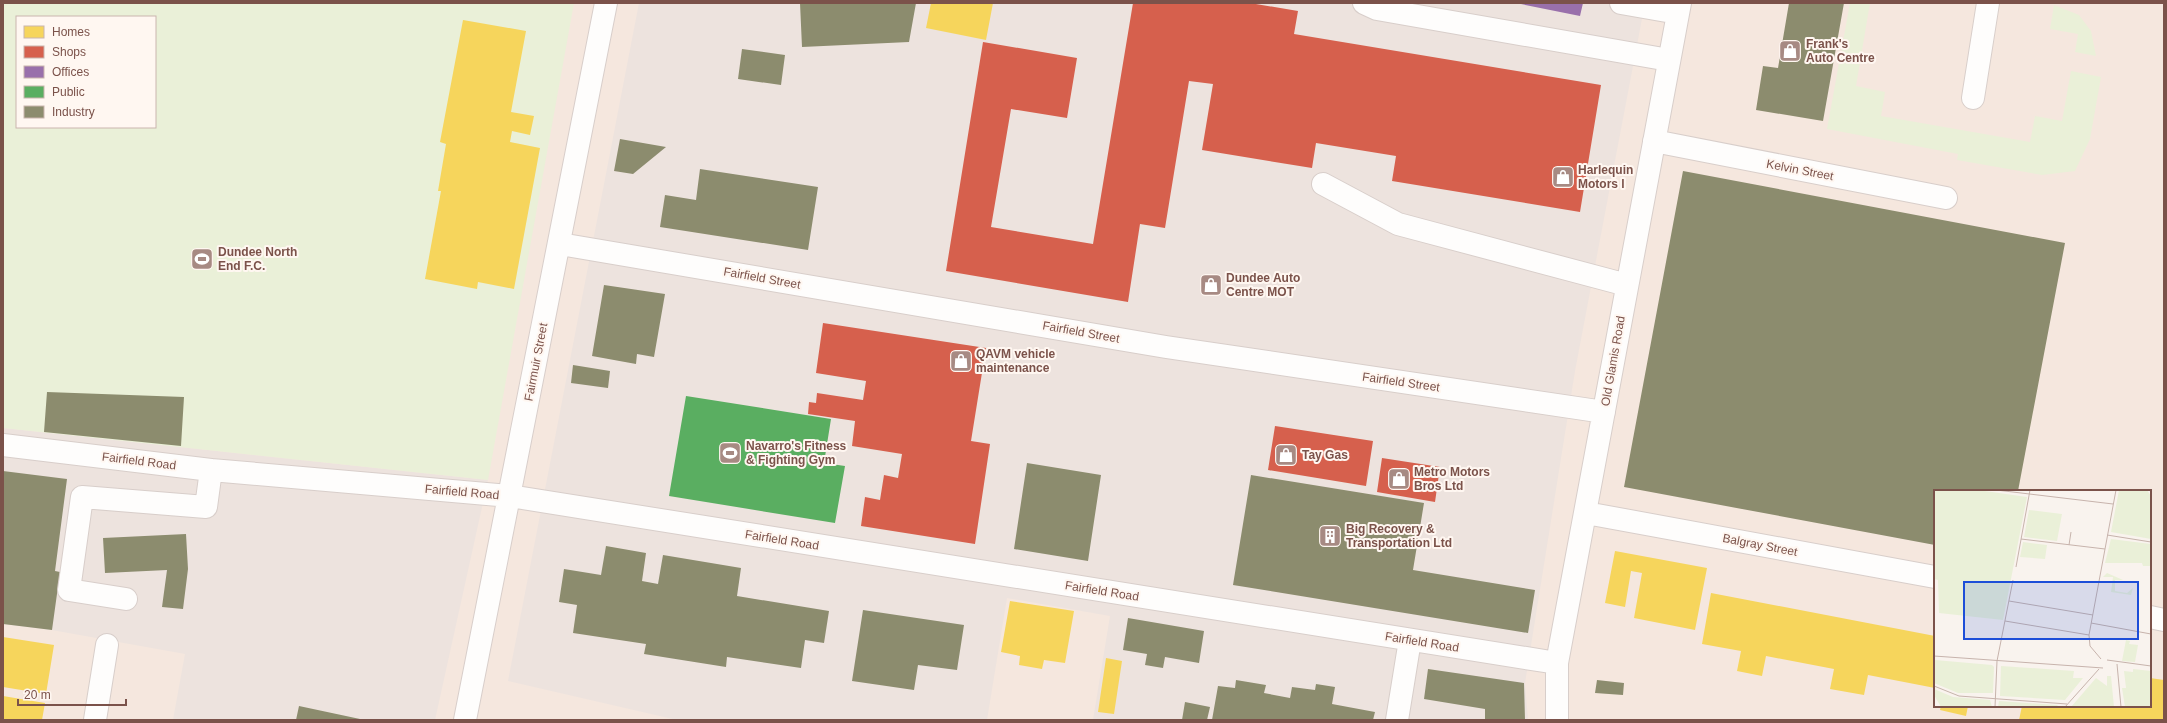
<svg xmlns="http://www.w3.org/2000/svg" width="2167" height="723" viewBox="0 0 2167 723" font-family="Helvetica,sans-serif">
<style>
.residential{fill:#f5e7de;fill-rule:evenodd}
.industrial{fill:#ede3de}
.green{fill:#eaf0d8;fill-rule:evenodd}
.homes{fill:#f6d55c}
.shops{fill:#d6604d}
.offices{fill:#9970ab}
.public{fill:#5aae61}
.industry{fill:#8c8c6e}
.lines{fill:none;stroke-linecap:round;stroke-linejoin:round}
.minor-casing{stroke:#d8ceca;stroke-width:24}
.minor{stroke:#fefdfc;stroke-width:22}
.labels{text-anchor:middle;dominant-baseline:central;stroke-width:4;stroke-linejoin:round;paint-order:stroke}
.poi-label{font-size:12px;font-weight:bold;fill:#7b524a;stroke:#fff7f1;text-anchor:start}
.street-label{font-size:12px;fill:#7b524a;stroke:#fff7f1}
.inset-road{fill:none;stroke:#c7b3ac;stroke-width:1}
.view{fill:#1d4ed8;fill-opacity:0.15;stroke:#1d4ed8;stroke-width:2}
.inset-edge{fill:none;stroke:#7b524a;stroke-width:2}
</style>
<rect width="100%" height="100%" fill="#f9f3ee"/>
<path class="residential" d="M3 3H2164V720H3ZM17 17H155V127H17ZM1935 491H2150V706H1935Z"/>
<path class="industrial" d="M639 3H1645L1575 371 1525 683 1528 720H1093L1110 616 1007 598 987 720H677L508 681Z
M3 428 488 480 435 720H173L185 654 52 630 3 624Z"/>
<path class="green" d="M3 3H574L488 480 3 428ZM17 17H155V127H17Z
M1850 3H1870L1856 86 1885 92 1881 116 2030 142 2035 116 2062 121 2071 71 2101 77 2090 139 2075 171 2042 175 1957 160 1958 154 1827 129Z
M2054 5 2079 15 2091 31 2096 56 2075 52 2078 34 2050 29Z"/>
<path class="homes" d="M931 3H993L986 40 926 28Z
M463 20 526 31 511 112 534 116 530 135 512 131 510 142 540 148 514 289 478 282 477 289 425 279 441 191H438L446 144 440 142Z
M1615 551 1707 568 1695 630 1634 618 1642 573 1631 571 1625 607 1605 603Z
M1711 593 1935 636V688L1868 675 1864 695 1830 689 1834 669 1766 656 1762 676 1737 671 1741 651 1702 644Z
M1010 601 1074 611 1065 663 1044 660 1042 669 1019 665 1020 656 1001 652Z
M3 637 54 645 46 694 3 687Z
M1106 658 1122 661 1114 714 1098 712Z
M2150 678 2164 680V720H2019L2022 706H2150Z
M3 696 45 703 42 720H3Z
M1941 706H1968L1966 716 1940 710Z"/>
<path class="shops" d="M1133 3H1250L1298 11 1294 34 1601 85 1580 212 1392 181 1396 156 1316 143 1312 168 1202 150 1213 84 1189 81 1165 228 1140 224 1128 302 946 271 983 42 1077 58 1067 118 1011 109 991 227 1093 244Z
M823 323 986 348 971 441 990 444 975 544 861 526 865 497 880 500 884 475 898 478 902 454 852 446 855 421 808 414 809 402 816 403 817 393 863 400 866 381 816 373Z
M1275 426 1373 441 1366 486 1268 470Z
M1382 458 1440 467 1435 502 1377 492Z"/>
<path class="offices" d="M1516 3H1583L1580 16Z"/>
<path class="public" d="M686 396 831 419 824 463 845 466 835 523 669 496Z"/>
<path class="industry" d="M800 3H916L909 42 802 47Z
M1789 3H1844L1823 121 1756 110 1763 66 1778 68Z
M742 49 785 55 781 85 738 79Z
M620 139 666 147 633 174 614 171Z
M700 169 818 187 808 250 660 227 665 195 696 200Z
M1683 171 2065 243 2018 491H1935V545L1624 487Z
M604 285 665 294 654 357 637 354 636 364 592 356Z
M573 365 610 371 608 388 571 383Z
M47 392 184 397 181 446 44 432Z
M1027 463 1101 475 1088 561 1014 549Z
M3 471 67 479 55 571 60 572 52 630 3 624Z
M1251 475 1424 503 1413 570 1535 590 1528 633 1233 585Z
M186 534 188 569 183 609 162 607 167 570 105 573 103 538Z
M606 546 646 553 642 581 658 584 663 555 741 568 737 596 829 611 824 643 805 640 801 668 727 657 726 667 644 654 646 644 573 633 577 605 559 602 564 569 601 575Z
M863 610 964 625 957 670 918 665 914 690 852 681Z
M1128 618 1204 631 1199 663 1165 657 1163 668 1145 665 1147 654 1123 650Z
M1428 669 1524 683 1525 720H1485V709L1424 699Z
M1236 680 1266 685 1264 693 1290 698 1292 687 1315 690 1316 684 1335 687 1332 704 1375 712 1373 720H1212L1218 686 1235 688Z
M1597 680 1624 683 1623 695 1595 693Z
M1185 702 1210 707 1207 720H1182Z
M299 706 360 719V720H296Z"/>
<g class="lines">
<g class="minor-casing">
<path id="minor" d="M1364 3 1377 9 1669 60
M1621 3 1678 13
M1973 98 1988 3
M1654 141 1946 198
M1323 184 1398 224 1627 285
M560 244 1166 347 1604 412
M3 445 211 470 510 496 1557 663
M1586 513 1935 577
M126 599 69 590 82 497 206 507 211 470
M2150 617 2164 620
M95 720 107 645
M465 720 606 3
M1397 720 1410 640
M1557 720V663L1680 3"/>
</g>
<use href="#minor" class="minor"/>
</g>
<defs>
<g id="shop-square" transform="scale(1.15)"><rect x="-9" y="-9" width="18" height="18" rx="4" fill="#a78a83" stroke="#fff7f1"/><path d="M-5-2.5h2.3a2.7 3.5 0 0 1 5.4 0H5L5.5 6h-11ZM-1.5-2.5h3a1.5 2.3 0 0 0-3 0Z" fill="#fff"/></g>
<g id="stadium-square" transform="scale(1.15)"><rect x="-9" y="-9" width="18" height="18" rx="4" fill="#a78a83" stroke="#fff7f1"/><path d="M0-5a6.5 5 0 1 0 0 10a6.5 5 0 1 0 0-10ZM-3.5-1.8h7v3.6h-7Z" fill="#fff"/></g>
<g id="building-square" transform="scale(1.15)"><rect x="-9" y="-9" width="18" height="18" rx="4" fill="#a78a83" stroke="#fff7f1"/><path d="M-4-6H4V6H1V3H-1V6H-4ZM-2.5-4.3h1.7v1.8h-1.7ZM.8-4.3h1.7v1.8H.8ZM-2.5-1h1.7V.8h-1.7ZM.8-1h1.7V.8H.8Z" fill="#fff"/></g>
</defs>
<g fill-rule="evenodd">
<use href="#shop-square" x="1790" y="51"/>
<use href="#shop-square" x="1563" y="177"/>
<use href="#stadium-square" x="202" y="259"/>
<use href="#shop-square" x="1211" y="285"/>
<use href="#shop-square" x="961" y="361"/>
<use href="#stadium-square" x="730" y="453"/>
<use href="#shop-square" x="1286" y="455"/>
<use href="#shop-square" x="1399" y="479"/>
<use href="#building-square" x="1330" y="536"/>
</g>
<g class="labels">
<g class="poi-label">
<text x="1806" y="44">Frank's<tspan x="1806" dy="14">Auto Centre</tspan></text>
<text x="1578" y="170">Harlequin<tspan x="1578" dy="14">Motors l</tspan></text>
<text x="218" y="252">Dundee North<tspan x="218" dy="14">End F.C.</tspan></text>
<text x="1226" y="278">Dundee Auto<tspan x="1226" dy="14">Centre MOT</tspan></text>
<text x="976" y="354">QAVM vehicle<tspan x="976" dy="14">maintenance</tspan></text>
<text x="746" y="446">Navarro's Fitness<tspan x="746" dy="14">&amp; Fighting Gym</tspan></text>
<text x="1302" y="455">Tay Gas</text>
<text x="1414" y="472">Metro Motors<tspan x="1414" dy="14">Bros Ltd</tspan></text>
<text x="1346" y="529">Big Recovery &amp;<tspan x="1346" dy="14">Transportation Ltd</tspan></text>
</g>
<g class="street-label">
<text transform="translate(1800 170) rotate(11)">Kelvin Street</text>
<text transform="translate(762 278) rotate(10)">Fairfield Street</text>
<text transform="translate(1081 332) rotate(10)">Fairfield Street</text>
<text transform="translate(1613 361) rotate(-80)">Old Glamis Road</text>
<text transform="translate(536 362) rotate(-79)">Fairmuir Street</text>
<text transform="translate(1401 382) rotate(8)">Fairfield Street</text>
<text transform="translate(139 461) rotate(7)">Fairfield Road</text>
<text transform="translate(462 492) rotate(5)">Fairfield Road</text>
<text transform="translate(782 540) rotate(9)">Fairfield Road</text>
<text transform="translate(1760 545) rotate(11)">Balgray Street</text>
<text transform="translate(1102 591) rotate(9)">Fairfield Road</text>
<text transform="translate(1422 642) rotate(9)">Fairfield Road</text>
</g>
</g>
<g transform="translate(1934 490)">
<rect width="217" height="217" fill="#f9f3ee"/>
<path d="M0 0H44L93 7 69 130 5 123 4 90 0 89ZM185 0H213L217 6V49L177 42ZM95 20 128 24 123 51 90 47ZM177 49 217 54V76H209L208 73H171ZM89 52 113 55 111 69 86 67ZM173 83 189 90H181V101L193 103 199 98 197 105 177 102 179 87H169ZM192 150 196 151 195 154 204 155 201 172 188 171ZM1 170 58 175 60 177 59 203H24L0 193ZM67 176 140 181 139 188H149L131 210 66 206ZM199 179 217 181V217H191L188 198H192L190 181 199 182ZM173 186H177L180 217H137L162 188 173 196ZM0 199 19 207 56 210 58 217H7L0 205ZM65 211 123 215 125 217H64Z" fill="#eaf0d8"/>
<path class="inset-road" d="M62 0 179 14M173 45 217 52M87 49 171 59M135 55 137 42M82 77 96 0M75 111 159 125M71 131 155 145M157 133 217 144M0 166 169 178M167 169 156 156 155 145 182 0M173 170 217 176M183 174 187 217M0 196 25 206 133 214M61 217 63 171 79 90M131 217 165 179"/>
<path class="view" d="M30 92H204V149H30Z"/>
<rect width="217" height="217" class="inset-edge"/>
</g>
<rect width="2167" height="723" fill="none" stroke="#7b524a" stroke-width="8"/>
<rect x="16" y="16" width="140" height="112" fill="#fff7f1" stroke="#cab5ae"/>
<rect x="24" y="26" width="20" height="12" fill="#f6d55c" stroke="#cab5ae"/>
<text x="52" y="36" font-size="12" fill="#7b524a">Homes</text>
<rect x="24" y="46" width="20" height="12" fill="#d6604d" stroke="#cab5ae"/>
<text x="52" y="56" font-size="12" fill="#7b524a">Shops</text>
<rect x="24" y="66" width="20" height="12" fill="#9970ab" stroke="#cab5ae"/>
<text x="52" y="76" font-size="12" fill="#7b524a">Offices</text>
<rect x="24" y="86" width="20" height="12" fill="#5aae61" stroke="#cab5ae"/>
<text x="52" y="96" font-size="12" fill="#7b524a">Public</text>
<rect x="24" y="106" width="20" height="12" fill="#8c8c6e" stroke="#cab5ae"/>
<text x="52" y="116" font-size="12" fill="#7b524a">Industry</text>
<path d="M18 699v6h108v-6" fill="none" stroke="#7b524a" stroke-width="2"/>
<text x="24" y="699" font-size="12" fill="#7b524a" stroke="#fff7f1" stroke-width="3" paint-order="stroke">20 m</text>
</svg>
